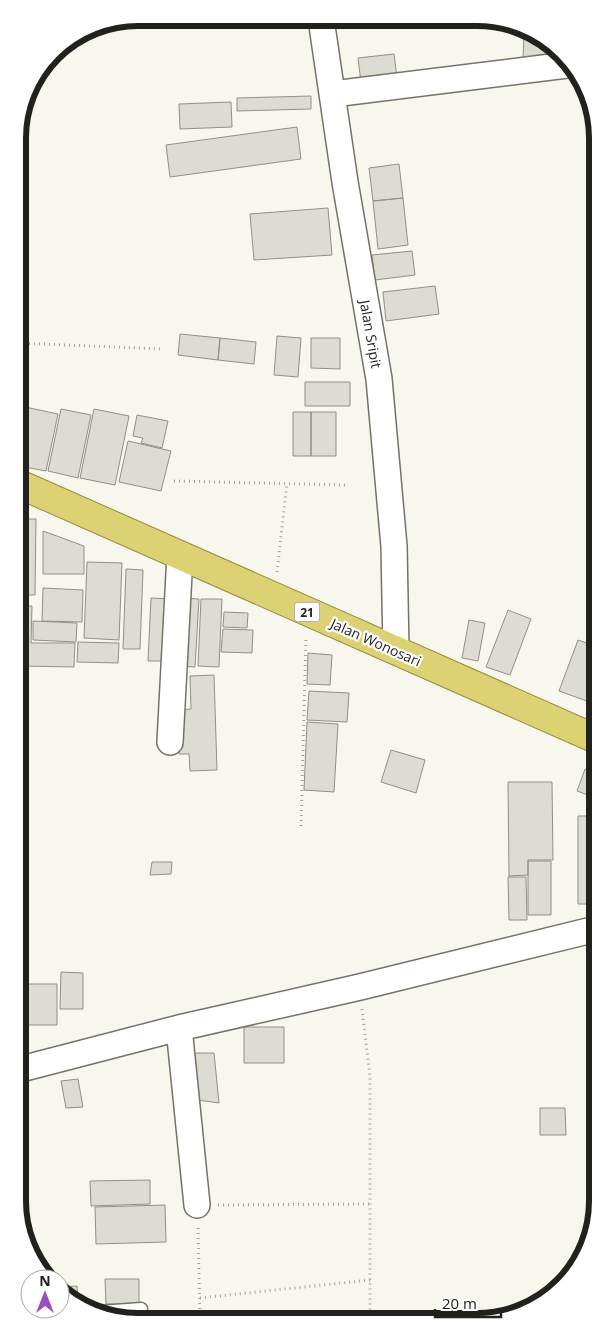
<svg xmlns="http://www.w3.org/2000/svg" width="615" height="1339" viewBox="0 0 615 1339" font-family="'Open Sans',sans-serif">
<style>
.building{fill:#dddcd3;stroke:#919087}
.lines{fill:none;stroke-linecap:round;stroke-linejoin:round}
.service-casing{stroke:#73736a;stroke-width:15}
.minor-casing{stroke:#73736a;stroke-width:28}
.trunk-casing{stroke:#958d3e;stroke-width:30}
.path{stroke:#a3a39b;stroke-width:3;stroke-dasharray:1 4;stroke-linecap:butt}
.service{stroke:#fff;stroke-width:12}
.minor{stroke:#fff;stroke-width:25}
.trunk{stroke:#dcd273;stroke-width:28}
.labels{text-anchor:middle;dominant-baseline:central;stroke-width:4.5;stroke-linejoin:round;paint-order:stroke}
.shield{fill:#fff;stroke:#646462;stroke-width:1}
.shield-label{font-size:12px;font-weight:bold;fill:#21211e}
.street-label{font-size:14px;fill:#21211e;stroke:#fff}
.rim{fill:none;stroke:#21211e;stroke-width:6}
</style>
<rect width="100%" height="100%" fill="#f7f7ed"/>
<path class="building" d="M524 33 550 45V60L523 59Z
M394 54 398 85 362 90 358 58Z
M311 96V109L237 111V98Z
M231 102 232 127 180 129 179 104Z
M297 127 301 159 170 177 166 145Z
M399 164 403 198 373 201 369 168Z
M403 198 408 245 378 249 373 201Z
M328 208 332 255 254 260 250 214Z
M412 251 415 275 375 280 372 255Z
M435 286 439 314 386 321 383 292Z
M180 334 220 338 218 360 178 355Z
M277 336 301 338 298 377 274 375Z
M220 338 256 342 254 364 218 360Z
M311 338H340V369L311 368Z
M305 382H350V406H305Z
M25 407 58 414 46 471 19 466V437Z
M61 409 91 415 78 478 48 471Z
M94 409 129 416 115 485 80 478Z
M293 412H311V456H293Z
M311 412H336V456H311Z
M137 415 168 421 162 448 141 443 143 438 133 436Z
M128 441 171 451 161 491 119 482Z
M19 519H36L35 595H19Z
M43 531 84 546V574H43Z
M87 562 122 563 119 640 84 638Z
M126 569 143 570 140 649H123Z
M43 588 83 590 82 622 42 621Z
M151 598 173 599 171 661H148Z
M180 598 199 599 195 667 177 666Z
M201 599H222L219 667 198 666Z
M19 606H32L31 643H75L74 667 20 666Z
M508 610 531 619 510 675 486 667Z
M224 612 248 613 247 628 223 627Z
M469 620 485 623 478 661 462 658Z
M33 621 77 623 76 642 33 640Z
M223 629 253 630 252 653 221 652Z
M578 640 595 646V704L559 691Z
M78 642 119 643 118 663 77 662Z
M308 653 332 655 330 685 307 684Z
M214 675 217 770 190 771 189 754H179L178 710 191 709 190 676Z
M309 691 349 693 347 722 307 720Z
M307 722 338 724 334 792 304 790Z
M391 750 425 760 416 793 381 782Z
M585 769 596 773V798L577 791Z
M508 782H552L553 860H528V875L509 876Z
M578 816H596V904H578Z
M528 861H551V915H528Z
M152 862H172L171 874 150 875Z
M508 877H526L527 920H509Z
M61 972 83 973V1009H60Z
M26 984H57V1025H25Z
M244 1027H284V1063H244Z
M194 1053H214L219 1103 197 1100Z
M78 1079 83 1107 66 1108 61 1081Z
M540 1108H565L566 1135H540Z
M150 1180V1204L91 1206 90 1181Z
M165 1205 166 1242 96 1244 95 1207Z
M105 1279H139V1304H106Z
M77 1286 78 1301 60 1292V1287Z"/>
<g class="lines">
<g class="service-casing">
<path id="service" d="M101 1312 141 1309"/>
</g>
<g class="minor-casing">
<path id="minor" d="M321 19 345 182 379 379 394 546 396 651
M333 94 567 65
M170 742 180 555
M179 1028 197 1205
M21 1069 179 1028 360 987 596 929"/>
</g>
<g class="trunk-casing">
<path id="trunk" d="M19 484 596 739"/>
</g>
<path class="path" d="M19 343 162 349
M174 481 345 485
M277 572 287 483
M301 826 306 636
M362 1009 370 1076V1318
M218 1205 370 1204
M198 1228 200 1319
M200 1298 370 1280"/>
<use href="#service" class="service"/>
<use href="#minor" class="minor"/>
<use href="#trunk" class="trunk"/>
</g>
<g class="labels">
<rect class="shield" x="294.5" y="602.5" width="25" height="19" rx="4"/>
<g class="shield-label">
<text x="307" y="612">21</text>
</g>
<g class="street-label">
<text transform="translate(371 334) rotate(80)">Jalan Sripit</text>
<text transform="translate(376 642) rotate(24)">Jalan Wonosari</text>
</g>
</g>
<path d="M0 0H615V1339H0ZM138 26H477A112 112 0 0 1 589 138V1201A112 112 0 0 1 477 1313H138A112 112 0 0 1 26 1201V138A112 112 0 0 1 138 26Z" fill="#fff" fill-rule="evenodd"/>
<path class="rim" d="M138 26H477A112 112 0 0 1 589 138V1201A112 112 0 0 1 477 1313H138A112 112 0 0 1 26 1201V138A112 112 0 0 1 138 26Z"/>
<g transform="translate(45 1294)"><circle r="24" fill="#ffffff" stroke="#a6a6a5"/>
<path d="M0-4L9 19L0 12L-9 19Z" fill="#9f4dbc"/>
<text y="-8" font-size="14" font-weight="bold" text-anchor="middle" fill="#21211e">N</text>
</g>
<path d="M435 1309v8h66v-8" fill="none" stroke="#21211e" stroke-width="2.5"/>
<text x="442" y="1309" font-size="15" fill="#21211e" stroke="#ffffff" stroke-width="4" paint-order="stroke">20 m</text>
</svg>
